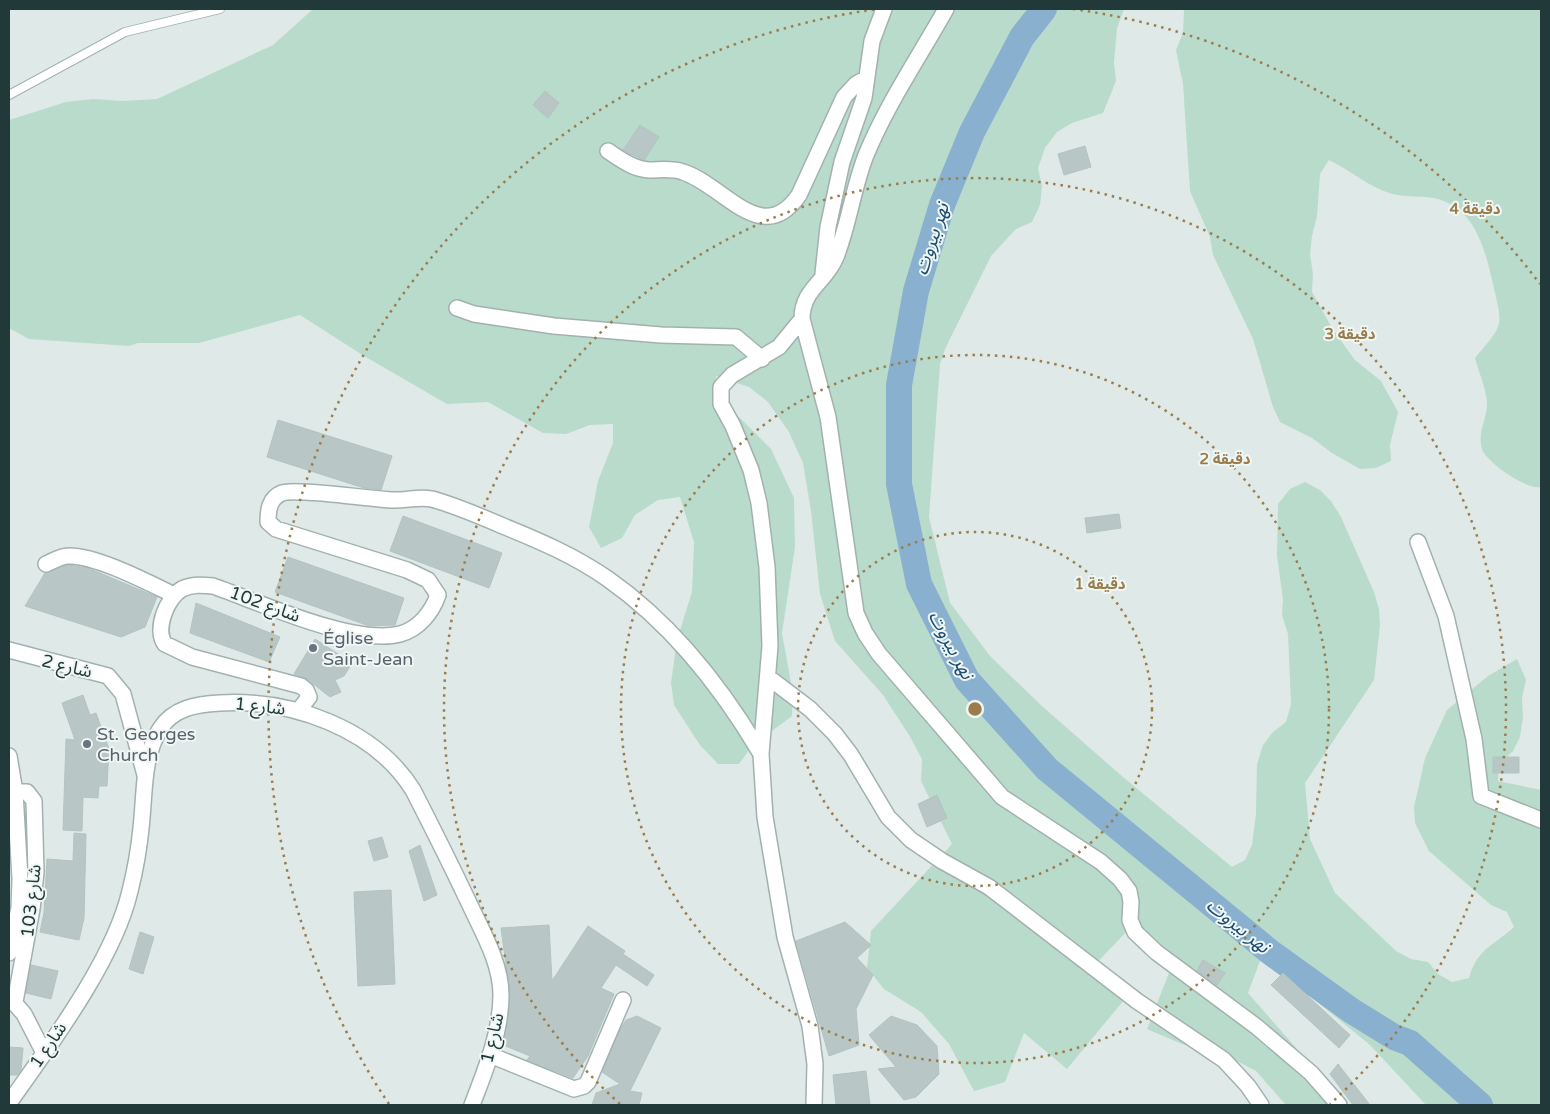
<svg xmlns="http://www.w3.org/2000/svg" width="1550" height="1114" viewBox="0 0 1550 1114" font-family="'Varela Round','Noto Sans Arabic',sans-serif">
<style>
.green{fill:#b9dbcb}
.lines{fill:none;stroke-linecap:round;stroke-linejoin:round}
.river{stroke:#89b0ce;stroke-width:26}
.building{fill:#b8c7c5;stroke:#b2c3c1}
.service-casing{stroke:#a2b1b0;stroke-width:10}
.minor-casing{stroke:#a2b1b0;stroke-width:18}
.tertiary-casing{stroke:#a2b1b0;stroke-width:18}
.service{stroke:#fff;stroke-width:8}
.minor{stroke:#fff;stroke-width:15}
.tertiary{stroke:#fff;stroke-width:15}
.ring{fill:none;stroke:#9b7c4d;stroke-width:2.5;stroke-dasharray:2.5 5}
.worship-dot{fill:#6b7280;stroke:#eff7f5;stroke-width:2}
.labels{text-anchor:middle;dominant-baseline:central;stroke-width:4;stroke-linejoin:round;paint-order:stroke}
.street-label{font-size:18px;fill:#213939;stroke:#eff7f5}
.worship-label{font-size:18px;fill:#5b616d;stroke:#eff7f5;text-anchor:start}
.water-label{font-size:19px;font-style:italic;fill:#1e4c73;stroke:#eff7f5}
.centre{fill:#9b7c4d;stroke:#eff7f5;stroke-width:2.5}
.ring-label{font-size:15px;text-anchor:middle;font-weight:bold;fill:#9b7c4d;stroke:#eff7f5;stroke-width:4;stroke-linejoin:round;paint-order:stroke}
</style>
<rect width="100%" height="100%" fill="#dfeae8"/>
<path class="green" d="M313 9H1124L1117 28 1114 62 1116 81 1103 113 1072 123 1057 132 1045 148 1038 168 1042 186 1040 205 1032 222 1016 229 991 256 945 349 940 364 929 517 950 603 990 656 1043 707 1123 777 1232 867 1245 860 1252 845 1256 814 1257 764 1263 745 1273 732 1286 722 1291 704 1288 634 1282 615 1283 600 1277 555 1278 504 1290 489 1305 482 1320 490 1331 501 1341 517 1374 592 1379 609 1380 625 1374 680 1305 783 1310 839 1335 893 1396 951 1411 959 1428 962 1438 974 1452 982 1469 978C1477 949 1493 946 1514 927L1507 912 1491 905 1429 851 1415 823 1414 807 1425 758 1447 710 1488 676 1517 659 1526 680 1522 698 1523 717 1520 737 1513 751 1499 764 1498 781 1541 790V1105H1426L1370 1045 1321 1005 1264 950 1248 993 1346 1105H1286L1256 1071 1231 1058 1182 1044 1147 1029 1174 960 1129 929 1088 972 1124 1000 1067 1069 1024 1033 1005 1082 974 1091 949 1044 921 1012 884 989 867 968 871 931 952 844 921 781 922 759 909 735 883 695 835 641 820 594 811 511 803 463 789 432 768 402 749 387 716 376 721 402 739 417 771 449 794 498 795 547 782 633 793 694 792 716 752 746 739 764H718L700 745 674 705 671 683 677 640 692 592 693 570 694 542 680 497 658 500 635 515 622 538 601 548 589 527 598 481 613 443V424L590 425 566 434 543 433 488 402 447 404 364 356 300 315 199 343H138L129 346 29 339 9 328V120L66 102 93 99 123 101 157 99 273 45Z
M1184 9H1541V487C1528 491 1486 462 1482 449 1477 432 1487 420 1487 403 1486 388 1479 373 1475 358 1504 324 1503 327 1493 284 1485 250 1476 210 1438 199 1422 195 1404 198 1389 193 1366 185 1350 170 1329 160L1320 174 1317 216 1312 236 1310 254 1313 274 1312 292 1333 330 1355 360 1381 381 1398 412 1390 445 1391 461 1376 468 1360 469 1332 453 1312 438 1280 422 1273 407 1253 339 1213 255 1210 237 1190 191 1183 84 1176 50 1183 33Z"/>
<g class="lines">
<path class="river" d="M1044 9 1022 37 972 132 942 205 916 291 899 385V484L919 584 967 680 1047 769 1270 952 1352 1011 1394 1037 1410 1043 1480 1105"/>
</g>
<path class="building" d="M545 91 559 103 548 118 533 105Z
M640 125 659 137 644 160 623 150Z
M1085 146 1091 167 1064 175 1058 154Z
M278 420 392 456 381 490 364 488 267 457Z
M1119 514 1121 528 1087 533 1085 518Z
M403 516 502 553 489 588 390 551Z
M288 557 404 598 395 625 369 626 275 592Z
M68 565 88 568 157 597 145 627 121 637 25 606 45 573Z
M196 603 280 637 269 662 190 633Z
M315 639 352 663 344 676 335 680 341 692 330 697 307 679 294 674Z
M83 695 90 715 96 713 109 749 107 786H99L98 798 83 797 82 831 63 830 66 739 75 740 62 703Z
M1493 757H1519V773H1493Z
M937 795 947 818 927 827 918 804Z
M74 833 86 834 84 918 79 940 40 932 44 913 47 859 73 861Z
M382 837 388 857 374 861 368 841Z
M420 845 437 895 424 901 409 851Z
M391 890 395 984 358 986 354 892Z
M845 922 871 945 857 958 873 975 856 1009 859 1045 829 1056 796 941Z
M549 925 552 981 588 926 625 951 623 954 654 975 647 986 616 965 601 988 614 994 588 1056 573 1078 527 1060 530 1056 503 1045 510 994 501 928Z
M140 932 154 937 143 974 129 969Z
M1203 960 1225 973 1217 985 1197 971Z
M31 965 58 971 51 999 26 993Z
M1283 973 1350 1035 1339 1048 1271 985Z
M637 1016 661 1028 630 1091 642 1093 639 1105H592L596 1093 620 1084 602 1072 621 1028 626 1020Z
M891 1016 917 1025 937 1046 939 1074 916 1097 904 1100 878 1069 896 1067 869 1035Z
M9 1047 23 1048 21 1070 17 1075H9Z
M1338 1064 1370 1105H1353L1330 1074Z
M866 1071 870 1105H836L833 1075Z"/>
<g class="lines">
<g class="service-casing">
<path id="service" d="M9 95 125 32 220 9"/>
</g>
<g class="minor-casing">
<path id="minor" d="M946 9C919 57 887 104 866 155 853 188 849 224 836 257 826 282 802 289 802 319L828 417 856 613 865 633 879 654 1002 797 1101 862 1120 879 1129 891 1131 902 1130 920 1135 932 1156 952 1257 1027 1311 1073 1339 1105
M608 151C620 159 633 169 649 170 660 170 672 168 683 172 724 185 762 249 799 195L844 97 856 84 865 79
M823 274 828 227 842 162 864 98 872 41 884 9
M457 308 474 314 554 326 661 335 736 337 762 359
M802 319 779 347 732 375 721 387V404L733 426 751 470 759 503 767 567 770 646 761 754 765 817 785 937 810 1026 815 1064 814 1105
M1418 542 1446 616 1474 739 1481 796 1541 820
M46 564C53 561 61 556 68 556 96 555 149 583 174 595
M9 650 108 676 123 694 145 775
M768 677 810 709 835 734 851 755 888 817 911 840 942 861 989 887 1137 1001 1224 1060 1248 1086 1261 1105
M299 710 309 697 306 690 301 686 192 657 165 644C154 630 167 597 182 589 192 584 203 585 213 586 259 602 354 646 400 634 419 629 432 612 438 595L428 580 407 570 276 529 268 522C268 511 269 498 282 493 288 491 298 492 304 492 333 493 362 498 391 500 405 501 418 496 432 499 456 506 480 516 503 526 540 541 575 556 608 579 672 624 721 686 761 754
M9 756 15 792 20 879 19 908 9 953
M15 792H27L34 801 36 872 32 909 15 1002
M9 997 24 1014 44 1053
M490 1055 574 1089 584 1086 588 1082 623 1000"/>
</g>
<g class="tertiary-casing">
<path id="tertiary" d="M9 1103C50 1045 114 960 130 891 135 871 139 849 141 828 145 795 142 758 160 729 173 708 197 704 220 703 291 699 374 728 413 790 432 827 451 865 469 903 482 931 501 963 501 995 501 1033 485 1071 472 1105"/>
</g>
<use href="#service" class="service"/>
<use href="#minor" class="minor"/>
<use href="#tertiary" class="tertiary"/>
</g>
<g class="ring">
<circle cx="975" cy="709" r="177"/>
<circle cx="975" cy="709" r="354"/>
<path d="M620 1104A531 531 0 1 1 1330 1104"/>
<path d="M389 1104A707 707 0 0 1 877 9M1073 9A707 707 0 0 1 1540 284"/>
</g>
<g class="worship-dot">
<circle cx="313" cy="648" r="5"/>
<circle cx="87" cy="744" r="5"/>
</g>
<g class="labels">
<g class="street-label">
<text transform="translate(265 604) rotate(20)">شارع 102</text>
<text transform="translate(67 666) rotate(13)">شارع 2</text>
<text transform="translate(260 706) rotate(6)">شارع 1</text>
<text transform="translate(31 901) rotate(-84)">شارع 103</text>
<text transform="translate(492 1038) rotate(-77)">شارع 1</text>
<text transform="translate(48 1045) rotate(-56)">شارع 1</text>
</g>
<g class="worship-label">
<text x="323" y="638">Église<tspan x="323" dy="21">Saint-Jean</tspan></text>
<text x="97" y="734">St. Georges<tspan x="97" dy="21">Church</tspan></text>
</g>
<g class="water-label">
<text transform="translate(932 239) rotate(-72)">نهر بيروت</text>
<text transform="translate(951 645) rotate(62)">نهر بيروت</text>
<text transform="translate(1238 926) rotate(39)">نهر بيروت</text>
</g>
</g>
<circle cx="975" cy="709" r="8" class="centre"/>
<g class="ring-label">
<text x="1475" y="214">4 دقيقة</text>
<text x="1350" y="339">3 دقيقة</text>
<text x="1225" y="464">2 دقيقة</text>
<text x="1100" y="589">1 دقيقة</text>
</g>
<rect width="1550" height="1114" fill="none" stroke="#213939" stroke-width="20"/>
</svg>
